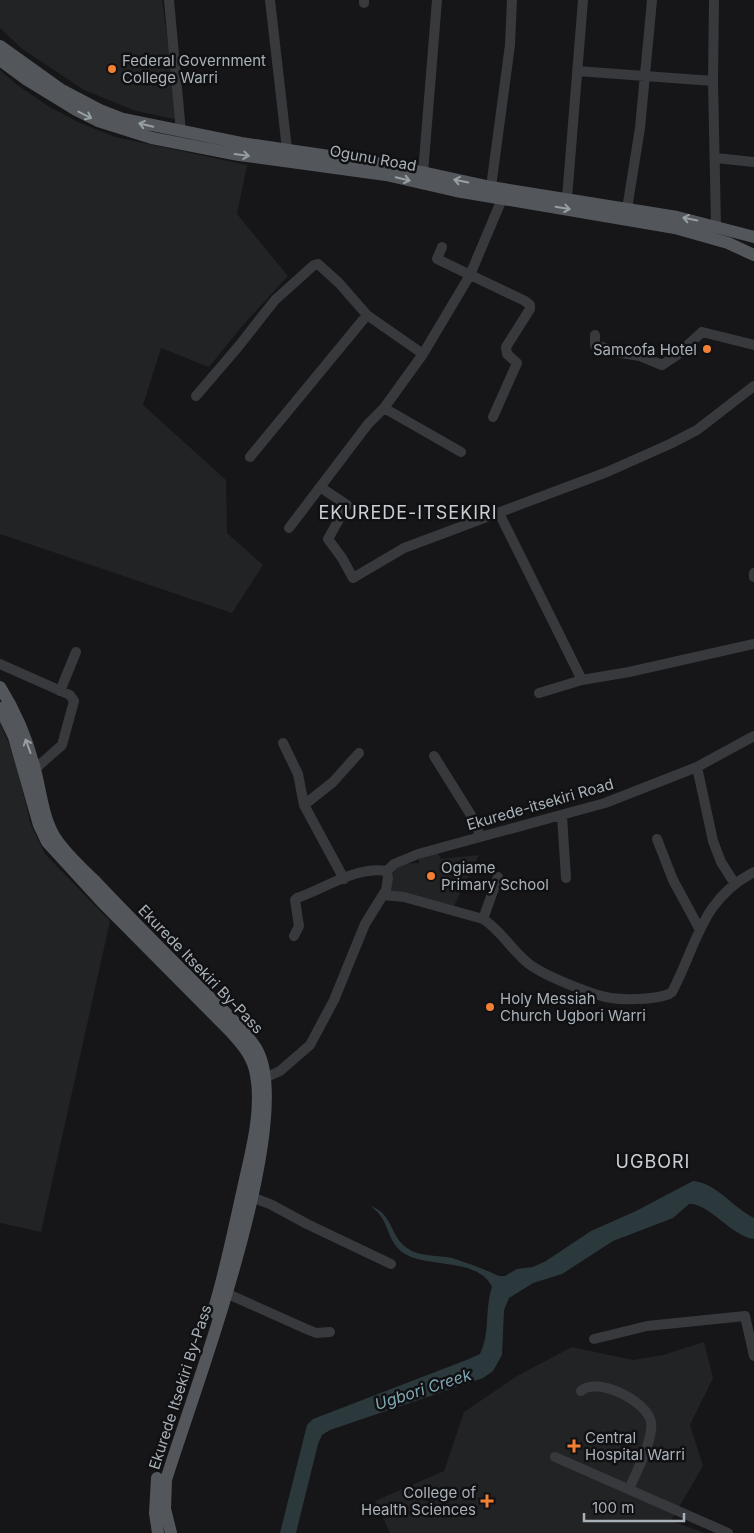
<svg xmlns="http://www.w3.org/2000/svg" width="754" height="1533" viewBox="0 0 754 1533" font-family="Inter,sans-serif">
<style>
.built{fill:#222325}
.water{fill:#2c393c}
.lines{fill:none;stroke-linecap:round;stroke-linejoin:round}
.minor{stroke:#37393d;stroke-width:10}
.major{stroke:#53575c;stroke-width:12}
.oneway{stroke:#979fa6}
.poi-dot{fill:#f28034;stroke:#111113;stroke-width:2}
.labels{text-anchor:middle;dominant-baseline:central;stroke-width:5;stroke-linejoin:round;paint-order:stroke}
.poi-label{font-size:15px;fill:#a8b1b8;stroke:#111113;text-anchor:start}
.street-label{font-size:15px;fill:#a8b1b8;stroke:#111113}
.water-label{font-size:16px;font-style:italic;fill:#7fa8b3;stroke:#111113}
.quarter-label{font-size:18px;letter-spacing:1px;fill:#c9cfd4;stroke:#111113}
</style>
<rect width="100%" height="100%" fill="#161618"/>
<path class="built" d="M0 0H162L179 120 136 111 84 90 21 48 0 28Z
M0 70 16 84 48 106 80 123 115 137 247 165 237 214 288 276 243 325 209 367 161 348 143 405 226 480 227 533 263 565 232 613 0 534Z
M0 723 14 756 31 825 45 854 110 921 41 1232 0 1223Z
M438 853 441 859 479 855 453 908 393 894 390 888 395 864 419 863V854Z
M704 1342 713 1378 690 1425 703 1466 671 1521 705 1533H390L375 1501 444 1471 464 1412 517 1376 572 1347 633 1360 663 1355Z"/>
<path class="water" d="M693 1181C717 1183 733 1208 754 1218V1239C731 1236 708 1202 689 1204L673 1218 613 1241 562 1274 533 1283 509 1298 504 1310 502 1355 493 1371 483 1378 330 1430 322 1435 318 1444 296 1533H280L307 1425 313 1419 469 1359 480 1354C491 1331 484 1312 492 1287 479 1258 429 1268 405 1254 385 1242 391 1219 370 1206 393 1213 389 1235 407 1248 419 1257 438 1255 452 1258 468 1263 484 1269 499 1276H505L517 1269 533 1267 546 1261 591 1231 636 1211Z"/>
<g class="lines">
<path class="minor" d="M169 0 181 132
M270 0 287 149
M714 0 713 81 716 226
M364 3V0
M577 71 713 81
M716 158 754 162
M423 173 437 0
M491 187 510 45 512 0
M567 198 583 0
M627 209 640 128 652 0
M442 247 437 259 525 301 530 305V309L506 347 507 354 517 363 493 417
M595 335V345L621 353 640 356 662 365 677 355 702 332 754 345
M196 396 238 347 275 300 314 265 318 264 339 283 367 315 423 354
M384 408 461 452
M250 457 367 315
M320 487 347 505 328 539 342 558 353 578 404 548 607 472 670 444 697 430 754 386
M499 513 582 680
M289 528 368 424 384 408 423 354 470 275 502 199
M754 573V577
M0 664 70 695 74 701 62 745 35 769
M60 691 76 652
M539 693 582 680 629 672 754 644
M283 743 298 774 304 805 344 879
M434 756 474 820 480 836
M697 767 713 841 721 862 735 884
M304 805 333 782 359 753
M562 816 566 878
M657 839 673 880 699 928
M387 871 394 864 418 854 605 803 697 767 754 736
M383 895 404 897 483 919C501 930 512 951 529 964 545 976 592 995 611 998 625 1000 662 1000 672 992 697 945 701 899 754 872
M483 919 498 877
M294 936 299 926 295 900 297 898C326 888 356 866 387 871
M258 1081 280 1071 310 1045 334 1000 365 924 386 890 388 878 387 871
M251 1197 270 1204 307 1224 391 1264
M228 1294 304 1328 316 1333 330 1332
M594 1339 647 1326 745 1316 754 1356
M581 1391C597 1376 647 1401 651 1422 654 1438 636 1473 629 1489
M555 1457 728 1533"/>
<path class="major" d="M0 46 60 89 100 110 123 119 241 143 390 165 491 187 677 217 754 237
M0 60 27 80 76 110 98 121 152 138 239 155 386 175 456 191 675 228 728 243 754 255
M0 687C15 711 27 739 34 766 41 790 42 817 56 839 67 855 82 869 96 882 129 917 163 951 197 985 217 1005 241 1025 256 1048 299 1117 191 1398 166 1480L165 1509 171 1533
M0 708 14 737 39 825 47 842 102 902 229 1030C241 1043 253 1056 256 1075 263 1113 250 1155 242 1193 233 1233 225 1273 213 1312
M157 1478 155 1513 158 1533"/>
</g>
<defs><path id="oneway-shaft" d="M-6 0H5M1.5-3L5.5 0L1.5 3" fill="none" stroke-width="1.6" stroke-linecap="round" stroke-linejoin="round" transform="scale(1.25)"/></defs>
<g class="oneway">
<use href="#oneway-shaft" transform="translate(85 115) rotate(27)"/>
<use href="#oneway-shaft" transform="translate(146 125) rotate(-167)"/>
<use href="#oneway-shaft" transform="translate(242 155) rotate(8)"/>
<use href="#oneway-shaft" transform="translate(403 179) rotate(13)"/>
<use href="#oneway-shaft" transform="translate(461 181) rotate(-168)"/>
<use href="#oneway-shaft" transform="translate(563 208) rotate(9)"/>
<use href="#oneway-shaft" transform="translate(690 219) rotate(-168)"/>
<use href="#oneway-shaft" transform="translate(28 746) rotate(-110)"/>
</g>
<g class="poi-dot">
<circle cx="112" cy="69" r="5"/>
<circle cx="707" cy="349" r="5"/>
<circle cx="431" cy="876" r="5"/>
<circle cx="490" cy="1007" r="5"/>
<path d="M571.5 1438.5h5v5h5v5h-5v5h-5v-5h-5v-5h5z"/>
<path d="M484.5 1493.5h5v5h5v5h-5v5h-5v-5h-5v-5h5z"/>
</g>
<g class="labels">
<g class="poi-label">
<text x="122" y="60">Federal Government<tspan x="122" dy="17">College Warri</tspan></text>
<text x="697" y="349" text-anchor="end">Samcofa Hotel</text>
<text x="441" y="867">Ogiame<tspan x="441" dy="17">Primary School</tspan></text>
<text x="500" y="998">Holy Messiah<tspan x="500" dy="17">Church Ugbori Warri</tspan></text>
<text x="585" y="1437">Central<tspan x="585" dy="17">Hospital Warri</tspan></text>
<text x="476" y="1492" text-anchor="end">College of<tspan x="476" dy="17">Health Sciences</tspan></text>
</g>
<g class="street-label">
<text transform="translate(373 158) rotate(10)">Ogunu Road</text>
<text transform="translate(540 804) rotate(-16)">Ekurede-itsekiri Road</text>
<text transform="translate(201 969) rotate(46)">Ekurede Itsekiri By-Pass</text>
<text transform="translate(180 1387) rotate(-72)">Ekurede Itsekiri By-Pass</text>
</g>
<g class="water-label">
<text transform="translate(423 1389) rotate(-18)">Ugbori Creek</text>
</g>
<g class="quarter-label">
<text x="408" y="512">EKUREDE-ITSEKIRI</text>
<text x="653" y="1161">UGBORI</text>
</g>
</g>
<path d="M584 1513v8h100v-8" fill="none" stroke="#a8b1b8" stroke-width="2.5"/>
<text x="592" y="1513" font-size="15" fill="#a8b1b8" stroke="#111113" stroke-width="4" paint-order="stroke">100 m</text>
</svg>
